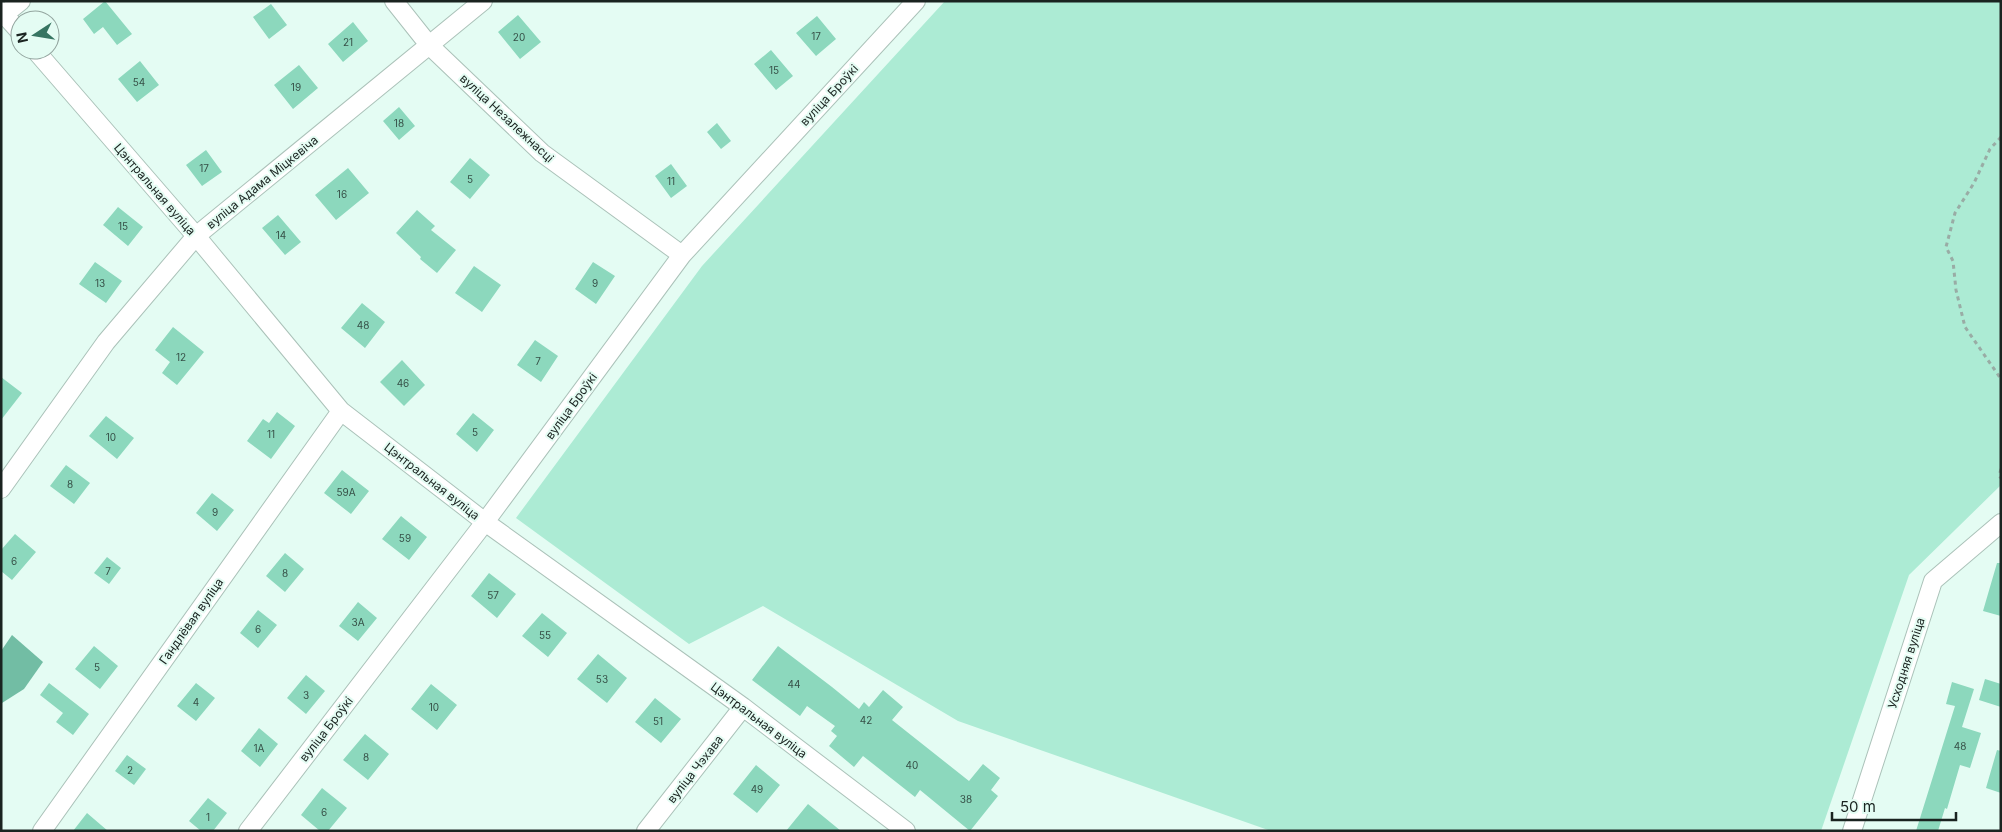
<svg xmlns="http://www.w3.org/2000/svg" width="2002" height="832" viewBox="0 0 2002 832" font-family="Inter,sans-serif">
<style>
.green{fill:#acebd4}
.water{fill:#72bda4}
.building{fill:#8cd8bd}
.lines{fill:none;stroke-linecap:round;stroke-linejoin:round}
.minor-casing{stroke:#abc2b9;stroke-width:20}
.path{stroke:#99aca5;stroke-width:3;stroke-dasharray:4 4;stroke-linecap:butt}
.minor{stroke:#fff;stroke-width:18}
.labels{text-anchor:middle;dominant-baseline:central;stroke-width:4;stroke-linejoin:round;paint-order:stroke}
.number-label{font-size:10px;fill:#365047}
.street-label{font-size:12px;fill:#1a2320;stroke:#e4fcf3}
</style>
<rect width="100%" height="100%" fill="#e4fcf3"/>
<path class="green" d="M945 1H2001V485L1909 575 1821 831H1271L958 721 763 606 689 644 516 518 702 266Z"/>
<path class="water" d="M12 635 43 662 24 689 2 703 1 651Z"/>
<path class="building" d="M105 1 132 34 117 45 103 27 94 34 83 19Z
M271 4 287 25 269 39 253 17Z
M518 15 541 42 520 59 498 32Z
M817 16 836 39 816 56 796 33Z
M353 22 368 41 343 62 328 44Z
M771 50 793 76 776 90 754 64Z
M140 61 159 85 137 102 118 79Z
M299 65 318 88 293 109 274 85Z
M399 107 415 126 399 140 383 121Z
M717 123 731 141 721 149 707 132Z
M206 150 222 172 202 186 186 165Z
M470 158 490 175 470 199 450 182Z
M671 164 687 186 671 198 655 176Z
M348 168 369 193 336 220 315 195Z
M118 207 143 227 128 246 103 225Z
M417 210 435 226 431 230 456 250 437 273 420 259 421 257 396 233Z
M278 215 301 242 285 255 262 228Z
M95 262 122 281 106 303 79 284Z
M593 262 615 276 596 304 575 289Z
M474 266 501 285 482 312 455 293Z
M362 303 385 322 365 348 341 328Z
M173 327 204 352 177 385 162 373 170 362 155 350Z
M535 340 558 356 541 382 517 365Z
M402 360 425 385 404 406 380 382Z
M1 377 22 393 1 420Z
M277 412 295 426 271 459 247 441 263 419 269 423Z
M473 413 494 430 477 452 456 434Z
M106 416 134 438 117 459 89 436Z
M66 465 90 483 74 504 50 486Z
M342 470 369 491 351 514 324 493Z
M212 493 234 510 217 531 196 513Z
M401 516 427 537 409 560 382 539Z
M15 534 36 552 12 580 1 571V550Z
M285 553 304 569 285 592 266 576Z
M107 557 121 568 109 584 94 573Z
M1997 563H2001V616L1983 611Z
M489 573 516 594 497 618 471 596Z
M358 602 377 618 358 641 339 626Z
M258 610 277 625 258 648 240 633Z
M542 613 567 633 548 657 522 636Z
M94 646 118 666 100 689 75 669Z
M778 646 832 687 859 709 864 702 869 707 883 690 903 707 892 720 969 781 983 764 1000 778 991 790 998 796 970 831 920 790 915 797 863 756 854 767 829 746 837 736 831 731 835 726 807 706 800 716 752 680Z
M598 654 627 678 607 703 577 679Z
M306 675 325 691 306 714 287 698Z
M1985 679 2001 684V707L1979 700Z
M1952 682 1974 689 1962 727 1981 733 1970 768 1960 765 1947 809 1945 808 1938 831H1916L1955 706 1946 704Z
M49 683 89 714 73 735 56 722 63 713 40 695Z
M196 683 215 698 196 721 177 706Z
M431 684 457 705 437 730 411 709Z
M655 698 681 719 661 743 635 722Z
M259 728 278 744 260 767 241 751Z
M365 734 389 754 368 780 343 760Z
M1997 750 2001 751V793L1986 788Z
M127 755 146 769 134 785 115 771Z
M756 765 780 785 757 813 733 794Z
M322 788 347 808 328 831H320L301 815Z
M208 798 227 813 213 831H201L189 821Z
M808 804 841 831H786Z
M87 813 108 831H73Z"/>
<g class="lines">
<g class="minor-casing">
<path id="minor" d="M394 1 429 45 542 153 682 255
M1 11 20 32
M1 17 21 1
M35 50 196 236 341 411 485 522 743 707 906 831
M1 489 106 342 196 236 483 1
M42 831 341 411
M248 831 485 522 682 255 916 1
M646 831 743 707
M1852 831 1933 581 2001 523"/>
</g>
<path class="path" d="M2001 137 1990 149 1974 183 1955 213 1946 247 1953 261 1956 290 1965 327 2001 379
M2001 469 1999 476 2001 478"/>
<use href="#minor" class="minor"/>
</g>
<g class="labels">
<g class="number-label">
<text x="816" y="36">17</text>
<text x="519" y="37">20</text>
<text x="348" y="42">21</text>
<text x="774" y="70">15</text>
<text x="139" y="82">54</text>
<text x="296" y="87">19</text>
<text x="399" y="123">18</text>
<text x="204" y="168">17</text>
<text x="470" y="179">5</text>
<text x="671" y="181">11</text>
<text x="342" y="194">16</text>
<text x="123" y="226">15</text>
<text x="281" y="235">14</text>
<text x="100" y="283">13</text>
<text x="595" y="283">9</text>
<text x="363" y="325">48</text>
<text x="181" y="357">12</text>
<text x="538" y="361">7</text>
<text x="403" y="383">46</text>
<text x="475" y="432">5</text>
<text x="271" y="434">11</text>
<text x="111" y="437">10</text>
<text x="70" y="484">8</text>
<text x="346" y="492">59А</text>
<text x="215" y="512">9</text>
<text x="405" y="538">59</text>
<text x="14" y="561">6</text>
<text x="108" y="571">7</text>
<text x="285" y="573">8</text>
<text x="493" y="595">57</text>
<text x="358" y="622">3А</text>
<text x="258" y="629">6</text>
<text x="545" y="635">55</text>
<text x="97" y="667">5</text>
<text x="602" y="679">53</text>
<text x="794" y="684">44</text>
<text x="306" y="695">3</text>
<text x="196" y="702">4</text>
<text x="434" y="707">10</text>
<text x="866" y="720">42</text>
<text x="658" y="721">51</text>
<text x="1960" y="746">48</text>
<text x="259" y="748">1А</text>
<text x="366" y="757">8</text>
<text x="912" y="765">40</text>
<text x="130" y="770">2</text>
<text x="757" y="789">49</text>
<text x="966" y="799">38</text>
<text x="324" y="812">6</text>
<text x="208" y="817">1</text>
</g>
<g class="street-label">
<text transform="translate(829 95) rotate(-47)">вуліца Броўкі</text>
<text transform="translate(507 118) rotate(43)">вуліца Незалежнасці</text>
<text transform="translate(262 182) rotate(-39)">вуліца Адама Міцкевіча</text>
<text transform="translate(155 189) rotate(49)">Цэнтральная вуліца</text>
<text transform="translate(571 406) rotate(-54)">вуліца Броўкі</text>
<text transform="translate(432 481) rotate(38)">Цэнтральная вуліца</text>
<text transform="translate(191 621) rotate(-55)">Гандлёвая вуліца</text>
<text transform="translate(1906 663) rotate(-72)">Усходняя вуліца</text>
<text transform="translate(759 720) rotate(37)">Цэнтральная вуліца</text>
<text transform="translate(326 729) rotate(-52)">вуліца Броўкі</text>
<text transform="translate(695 769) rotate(-52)">вуліца Чэхава</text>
</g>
</g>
<rect width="2002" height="832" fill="none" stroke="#1a2320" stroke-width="5"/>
<g transform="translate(35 35) rotate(258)"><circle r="24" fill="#e4fcf3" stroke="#93a59f"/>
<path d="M0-4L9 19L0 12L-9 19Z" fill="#377562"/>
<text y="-8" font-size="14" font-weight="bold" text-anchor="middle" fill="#1a2320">N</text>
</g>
<path d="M1832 812v8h124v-8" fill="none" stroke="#1a2320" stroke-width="2.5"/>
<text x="1840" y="812" font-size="15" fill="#1a2320" stroke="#e4fcf3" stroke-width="4" paint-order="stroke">50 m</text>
</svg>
